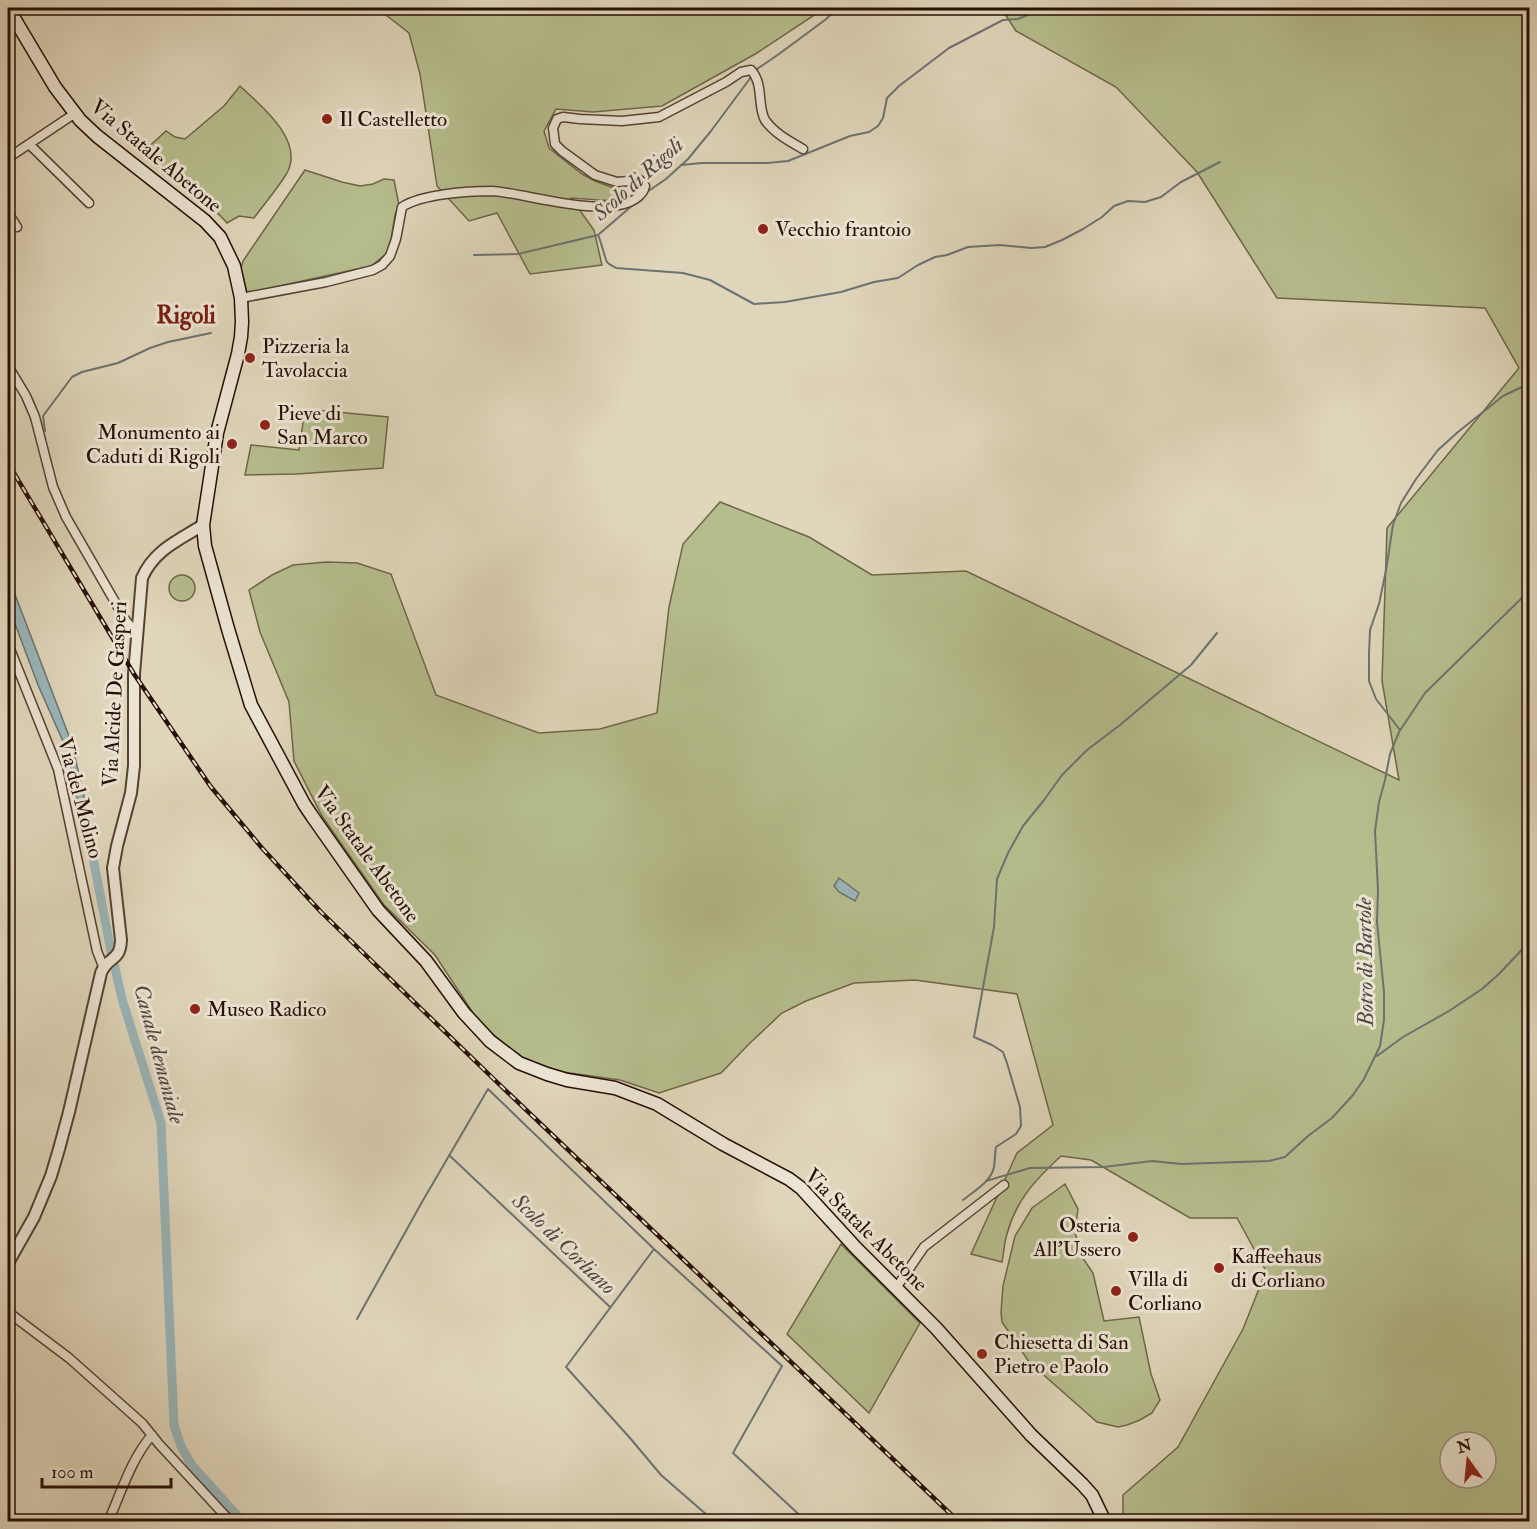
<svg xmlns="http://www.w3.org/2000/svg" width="1537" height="1529" viewBox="0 0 1537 1529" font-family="'IM FELL Double Pica',serif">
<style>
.green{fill:#b6bd8d;stroke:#6e6648;stroke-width:1.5;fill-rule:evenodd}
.water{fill:#99b6ba;stroke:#6b7371;stroke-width:1.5}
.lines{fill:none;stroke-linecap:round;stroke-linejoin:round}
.stream{stroke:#6b7371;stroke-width:2}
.canal{stroke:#99b6ba;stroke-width:9}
.minor-casing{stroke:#554132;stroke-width:11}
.tertiary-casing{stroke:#554132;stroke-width:14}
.secondary-casing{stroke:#270f04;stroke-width:15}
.minor{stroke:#ebe4d3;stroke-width:8}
.tertiary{stroke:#ebe4d3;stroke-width:10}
.secondary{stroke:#ebe4d3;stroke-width:12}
.rail-casing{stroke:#270f04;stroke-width:4.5}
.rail{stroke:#ebe4d3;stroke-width:2;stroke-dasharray:7;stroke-linecap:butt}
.poi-dot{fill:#8f2418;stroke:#ebe4d3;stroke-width:2}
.labels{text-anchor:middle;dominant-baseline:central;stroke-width:6;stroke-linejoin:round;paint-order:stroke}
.poi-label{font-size:21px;fill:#270f04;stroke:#ebe4d3;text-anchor:start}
.street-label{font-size:21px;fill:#270f04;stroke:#ebe4d3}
.water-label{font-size:22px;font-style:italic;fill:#4f4944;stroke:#ebe4d3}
.quarter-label{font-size:24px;font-weight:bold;fill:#7a1f14;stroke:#ebe4d3}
</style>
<rect width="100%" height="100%" fill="#e0d6bb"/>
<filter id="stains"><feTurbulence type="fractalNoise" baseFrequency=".00333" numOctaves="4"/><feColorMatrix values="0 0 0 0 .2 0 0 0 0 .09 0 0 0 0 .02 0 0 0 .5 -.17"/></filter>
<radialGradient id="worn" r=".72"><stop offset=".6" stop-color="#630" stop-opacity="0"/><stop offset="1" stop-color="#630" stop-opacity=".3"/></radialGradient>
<path class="green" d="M377 8H825L757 53 662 106 593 112 556 109 544 131 549 148 582 174 595 181 614 188 615 201 571 198 594 230 602 265 530 274 497 213 469 221 437 186 420 74 409 33Z
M1001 8H1529V1521H1123V1495L1178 1447 1243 1329 1266 1271 1237 1218H1190L1091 1160 1061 1156C1036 1179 1016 1200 1007 1234 1004 1243 1004 1253 1002 1262L971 1254 1017 1153 1053 1125 1017 994 915 980 854 983 806 1001 782 1013 750 1043 721 1073 659 1093 620 1080 563 1072 527 1061 502 1042 479 1022 435 955 384 905 322 816 294 761 289 702 260 632 249 590 272 575 293 565 326 562 357 563 391 574 436 695 539 733 600 729 657 713 669 607 683 544 720 502 809 537 872 575 966 571 1399 780 1382 681 1387 528 1519 368 1485 308 1277 298 1197 172 1116 87 1016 31ZM1450 1442H1486V1478H1450Z
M240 86C260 105 305 140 287 173 278 188 265 203 254 218L239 216 227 223C203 196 170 176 141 154L166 131 175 137 185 139 224 106Z
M305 170 342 182 360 186 373 184 384 179 394 180 399 205 395 215 389 252 371 266 247 293 241 268 243 261Z
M305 409 388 417 383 468 297 474 245 475 251 445 299 450Z
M169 588a13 13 0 1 1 26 0a13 13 0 1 1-26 0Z
M1065 1184 1078 1209 1075 1231 1080 1254 1093 1273 1104 1321 1139 1317 1151 1374 1160 1400 1152 1413 1140 1420 1127 1425 1118 1427 1097 1422 1029 1362 1002 1322 1001 1312 1003 1286 1015 1236 1032 1208Z
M841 1244 920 1323 869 1413 787 1334Z"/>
<path class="water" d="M8 576 72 744 91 827 82 828 69 755 38 685 8 605Z
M839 878 859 893 855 901 839 892 834 886Z"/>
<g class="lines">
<path class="stream" d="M681 165 702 163H767L788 161 850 136 869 132 878 126 883 118 887 98 899 86 949 48 1003 20 1018 19 1044 8
M647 192 666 179 688 159 711 131 757 69 779 54 825 20 838 8
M598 235C601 241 605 259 607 262 609 265 613 266 616 268L683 273 710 280 754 304 785 302 841 292 874 282 898 278 918 265 935 257 947 255 968 247 1000 245 1031 248 1045 247 1062 240 1083 229 1102 217 1114 206 1128 201 1145 202 1161 197 1181 182 1220 162
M474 255 518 254 598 235 634 204
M45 431 43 416 72 377 82 372 118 363 150 348 168 342 211 333
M1400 730 1376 699 1369 681V653L1370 630 1379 604 1386 570 1393 525 1401 503 1416 479 1438 450 1458 432 1503 396 1524 386
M1377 1056 1403 1037 1449 1011 1482 989 1499 974 1530 941
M449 1155 610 1307
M986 1181 1030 1168 1104 1167 1152 1161 1181 1164 1269 1161 1285 1157 1308 1136 1332 1118 1353 1095 1364 1079 1380 1046 1384 1020V992L1377 922 1378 890 1375 831 1379 802 1385 780 1390 754 1399 732 1425 693 1530 590
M963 1200C974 1191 991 1182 994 1167 995 1160 995 1153 996 1147L1016 1134 1021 1126 1020 1107 1007 1063 1003 1052 992 1045 974 1037 994 927 997 879 1008 853 1023 826 1044 800 1062 775 1087 750 1120 725 1191 665 1217 633
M654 1249 566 1367 630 1438 661 1475 715 1522
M357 1319 422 1202 488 1089 654 1249 782 1366 733 1453 807 1522
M1530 1373 1523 1379 1526 1407 1530 1414"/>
<path class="canal" d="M85 816 110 946 122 999 161 1123 174 1425 181 1446 191 1464 243 1522"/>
<g class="minor-casing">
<path id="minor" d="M29 144 89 203
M8 158 74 114
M8 213 17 227
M241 298 326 282 373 270 382 265 390 256 396 239 402 207C422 194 468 191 492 191 527 193 609 221 638 197 642 193 644 191 645 186L640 180 617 182 595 175 562 151 555 144 553 128 557 119 563 117 580 119 622 121 659 117 726 82 741 72 751 70C764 84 757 106 765 120 774 133 789 141 803 149
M8 366 26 396 35 417 53 487 66 517 126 621 137 633
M8 644 58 769 97 951 103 966
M896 1288 924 1247 1004 1185
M8 1312 69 1358 142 1423 159 1444 231 1522
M108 1522C121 1493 131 1459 152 1435"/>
</g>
<g class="tertiary-casing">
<path id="tertiary" d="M8 1263 34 1217 51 1176 59 1149 69 1112 101 973C108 955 120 963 121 940L113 868 117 846 131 793 134 766V674L142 578C154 550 179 540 203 525"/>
</g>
<g class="secondary-casing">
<path id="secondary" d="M8 8 55 87 80 120 97 136 205 221 220 237 234 266 241 298 242 322 241 337 238 354 217 433 203 525 205 546 228 629 251 705 304 804 312 816 378 910 426 961 464 1013 490 1041 519 1063 547 1074 567 1080 615 1088 657 1104 723 1144 789 1179 801 1188 856 1248 936 1328 1031 1435 1082 1484 1092 1495 1105 1522"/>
</g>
<use href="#minor" class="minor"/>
<use href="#tertiary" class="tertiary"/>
<use href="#secondary" class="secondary"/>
<g class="rail-casing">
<path id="rail" d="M8 463 134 674 211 787 262 848 321 912 501 1086 959 1522"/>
</g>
<use href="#rail" class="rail"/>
</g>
<g class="poi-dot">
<circle cx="327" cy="119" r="6"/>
<circle cx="763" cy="229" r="6"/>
<circle cx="250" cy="358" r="6"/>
<circle cx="265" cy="425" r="6"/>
<circle cx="232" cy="444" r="6"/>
<circle cx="195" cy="1009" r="6"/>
<circle cx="1133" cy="1237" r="6"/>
<circle cx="1219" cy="1268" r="6"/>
<circle cx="1116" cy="1291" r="6"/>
<circle cx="982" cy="1354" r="6"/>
</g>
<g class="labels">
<g class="poi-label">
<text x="339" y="119">Il Castelletto</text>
<text x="775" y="229">Vecchio frantoio</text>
<text x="262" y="346">Pizzeria la<tspan x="262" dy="24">Tavolaccia</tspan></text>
<text x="277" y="413">Pieve di<tspan x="277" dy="24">San Marco</tspan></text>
<text x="220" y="432" text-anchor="end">Monumento ai<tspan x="220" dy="24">Caduti di Rigoli</tspan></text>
<text x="207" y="1009">Museo Radico</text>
<text x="1121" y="1225" text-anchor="end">Osteria<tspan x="1121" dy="24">All’Ussero</tspan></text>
<text x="1231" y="1256">Kaffeehaus<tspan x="1231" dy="24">di Corliano</tspan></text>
<text x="1128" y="1279">Villa di<tspan x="1128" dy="24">Corliano</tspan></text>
<text x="994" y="1342">Chiesetta di San<tspan x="994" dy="24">Pietro e Paolo</tspan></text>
</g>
<g class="street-label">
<text transform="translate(156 156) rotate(40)">Via Statale Abetone</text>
<text transform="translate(115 694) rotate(-87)">Via Alcide De Gasperi</text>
<text transform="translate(80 798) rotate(75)">Via del Molino</text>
<text transform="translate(367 854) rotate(54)">Via Statale Abetone</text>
<text transform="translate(866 1230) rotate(45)">Via Statale Abetone</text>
</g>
<g class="water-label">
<text transform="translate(638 179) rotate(-42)">Scolo di Rigoli</text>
<text transform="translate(1365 962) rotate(-91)">Botro di Bartole</text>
<text transform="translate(159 1054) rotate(75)">Canale demaniale</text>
<text transform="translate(564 1244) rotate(44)">Scolo di Corliano</text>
</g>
<g class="quarter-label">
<text x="186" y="315">Rigoli</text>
</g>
</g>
<rect width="1537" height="1529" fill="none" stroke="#e0d6bb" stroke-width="30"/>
<rect x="9" y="9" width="1519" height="1511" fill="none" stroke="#270f04" stroke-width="3"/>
<rect x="15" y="15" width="1507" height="1499" fill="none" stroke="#270f04" stroke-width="1.5"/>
<g transform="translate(1468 1460) rotate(345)"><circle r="28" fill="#ebe4d3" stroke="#9d8f80" stroke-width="1.5"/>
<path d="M0-4.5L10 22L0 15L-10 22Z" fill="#8f2418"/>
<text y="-9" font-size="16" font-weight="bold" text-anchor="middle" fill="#270f04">N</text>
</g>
<path d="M42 1478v9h129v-9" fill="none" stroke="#270f04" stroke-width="3"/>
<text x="51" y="1478" font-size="18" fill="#270f04" stroke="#ebe4d3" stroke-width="4.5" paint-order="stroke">100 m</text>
<rect width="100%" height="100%" filter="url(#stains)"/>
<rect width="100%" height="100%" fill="url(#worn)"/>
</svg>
